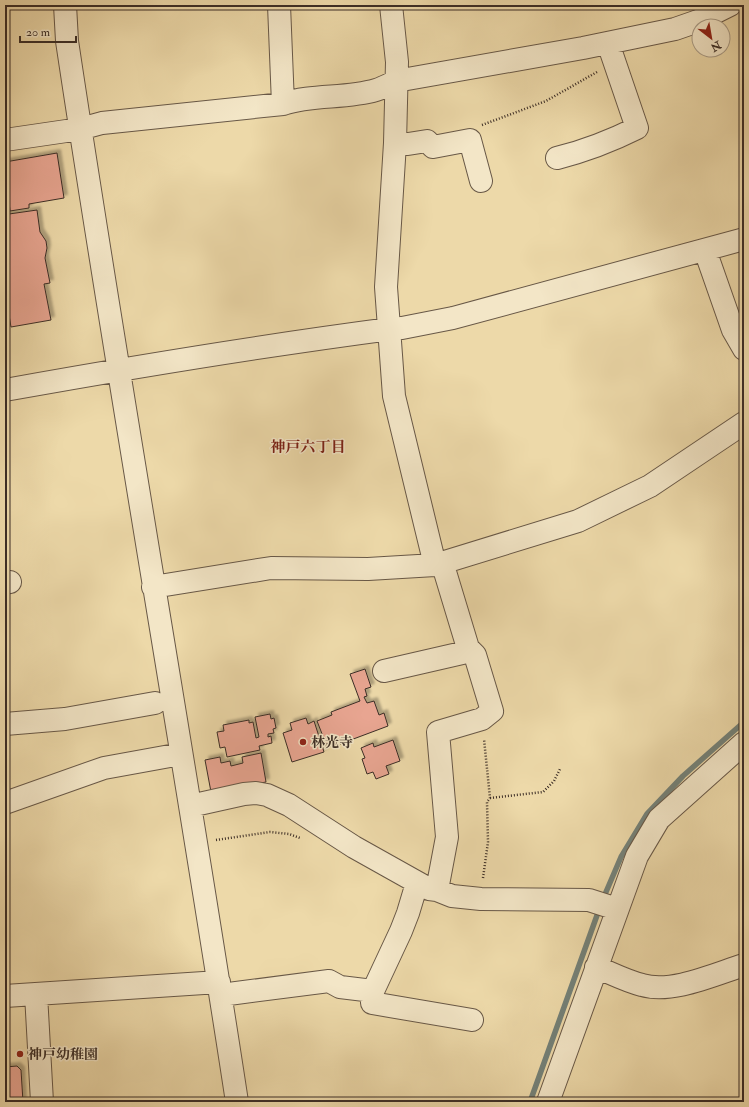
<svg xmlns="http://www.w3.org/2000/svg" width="749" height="1107" viewBox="0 0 749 1107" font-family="'IM FELL Double Pica','Noto Serif JP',serif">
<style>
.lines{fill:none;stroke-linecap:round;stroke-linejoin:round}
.stream{stroke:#748178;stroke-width:5.5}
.building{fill:#e8a591;stroke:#3b2d26;filter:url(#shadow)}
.minor-casing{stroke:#685847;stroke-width:24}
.path{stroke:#3b2d26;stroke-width:2.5;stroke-dasharray:1 2;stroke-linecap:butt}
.minor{stroke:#f3e6c7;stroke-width:22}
.poi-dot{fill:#8f2418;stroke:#f3e6c7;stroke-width:1.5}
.labels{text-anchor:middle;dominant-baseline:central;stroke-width:3;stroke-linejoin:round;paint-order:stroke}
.poi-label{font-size:14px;font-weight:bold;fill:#3b2d26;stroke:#f3e6c7;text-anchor:start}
.neighbourhood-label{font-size:15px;font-weight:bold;fill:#7a1f14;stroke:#f3e6c7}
</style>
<defs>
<filter id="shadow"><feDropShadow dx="3.5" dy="-3.5" stdDeviation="1" flood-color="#0004"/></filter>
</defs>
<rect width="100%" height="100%" fill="#edd9a9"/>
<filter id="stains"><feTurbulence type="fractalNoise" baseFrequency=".005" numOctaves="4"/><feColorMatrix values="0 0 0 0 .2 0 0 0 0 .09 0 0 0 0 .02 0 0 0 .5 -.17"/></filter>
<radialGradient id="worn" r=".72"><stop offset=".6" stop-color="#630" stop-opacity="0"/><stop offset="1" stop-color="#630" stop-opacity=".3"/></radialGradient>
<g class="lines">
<path class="stream" d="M603 899 621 857 647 814 683 776 744 722
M530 1102 600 907"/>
</g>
<path class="building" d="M57 153 64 198 29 204V208L10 211 8 193 5 194V162Z
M5 197 9 214 37 210 40 232 46 241 47 248 45 258 50 283 44 284 51 320 11 327 5 291H7L5 280Z
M365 669 371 687 365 689 367 696 364 697 367 703 374 701 379 715 384 713 388 726 340 744 339 740 336 741 337 744 330 746 329 743 326 744 317 721 332 715 331 712 360 701 350 674Z
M270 714 271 719 274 718 276 728 273 729 274 733 268 734V737L271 736 272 743 259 746 260 750 227 757 225 747 220 748 217 732 224 731 223 725 249 720V723L253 722 256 738 259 737 255 717Z
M306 718 308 724 314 721 324 752 292 762 283 733 292 730 290 723Z
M393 740 400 761 386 766 389 774 376 779 373 772 367 774 362 759 365 758 361 748 373 743 374 747Z
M261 753 266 782 211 792 205 760 220 757 221 763 230 761 231 766 243 763 242 757Z
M17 1066 21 1070 23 1102H5V1067Z"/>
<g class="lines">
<g class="minor-casing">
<path id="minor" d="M65 5 67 41C120 395 183 748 237 1102
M279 5 283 104
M391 5 397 62 395 143 386 287 394 396 435 565
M5 140 80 129 102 123 283 104C312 94 346 99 376 90 383 88 390 84 396 81L583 48 675 29 698 21 730 5
M395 143 408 144 427 141 433 147 470 140 481 181
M557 158C585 151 611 141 637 128L608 43
M705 250 733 330 744 349
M5 390C133 367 261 346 390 329L402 328 453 318 744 239
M5 583 10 582
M153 587 271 568 368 569 435 565 578 521 650 486 744 423
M384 671 471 651
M5 724 65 719 155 703
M5 803 104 768 181 754
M190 806 244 794 256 793 267 795 289 805 354 847 429 889 437 890 452 896 481 899 589 900 617 909
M417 883 408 913 401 931 373 991 372 1003 472 1020
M437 890 447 837 438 732 482 719 492 711 475 655 468 648 442 562
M596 967C611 973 626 981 642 985 672 994 715 974 744 965
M36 994 42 1102
M221 995 329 981 340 987 373 991
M5 996 219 982
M548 1102 637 856 659 819 744 743"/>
</g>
<path class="path" d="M482 125 546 101 597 72
M490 798 543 792 554 781 560 769
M216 840 270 832 289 834 300 838
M483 878 488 842 487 802 490 798 484 739"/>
<use href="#minor" class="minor"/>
</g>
<g class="poi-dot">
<circle cx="303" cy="742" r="4"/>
<circle cx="20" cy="1054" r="4"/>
</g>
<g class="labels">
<g class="poi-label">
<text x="311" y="742">林光寺</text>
<text x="28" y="1054">神戸幼稚園</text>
</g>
<g class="neighbourhood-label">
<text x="308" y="447">神戸六丁目</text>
</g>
</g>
<rect width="749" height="1107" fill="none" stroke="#edd9a9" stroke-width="20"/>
<rect x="6" y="6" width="737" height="1095" fill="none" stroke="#3b2d26" stroke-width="2"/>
<rect x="10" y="10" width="729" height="1087" fill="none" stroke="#3b2d26"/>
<g transform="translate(711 38) rotate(149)"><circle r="19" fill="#f3e6c7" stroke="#a99c87"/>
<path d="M0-3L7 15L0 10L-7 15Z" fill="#8f2418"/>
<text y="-6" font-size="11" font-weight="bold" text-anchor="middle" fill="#3b2d26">N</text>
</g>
<path d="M20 36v6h56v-6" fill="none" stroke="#3b2d26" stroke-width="2"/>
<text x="26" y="36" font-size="12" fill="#3b2d26" stroke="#f3e6c7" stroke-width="3" paint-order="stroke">20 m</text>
<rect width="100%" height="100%" filter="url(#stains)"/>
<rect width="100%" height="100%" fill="url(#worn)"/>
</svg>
